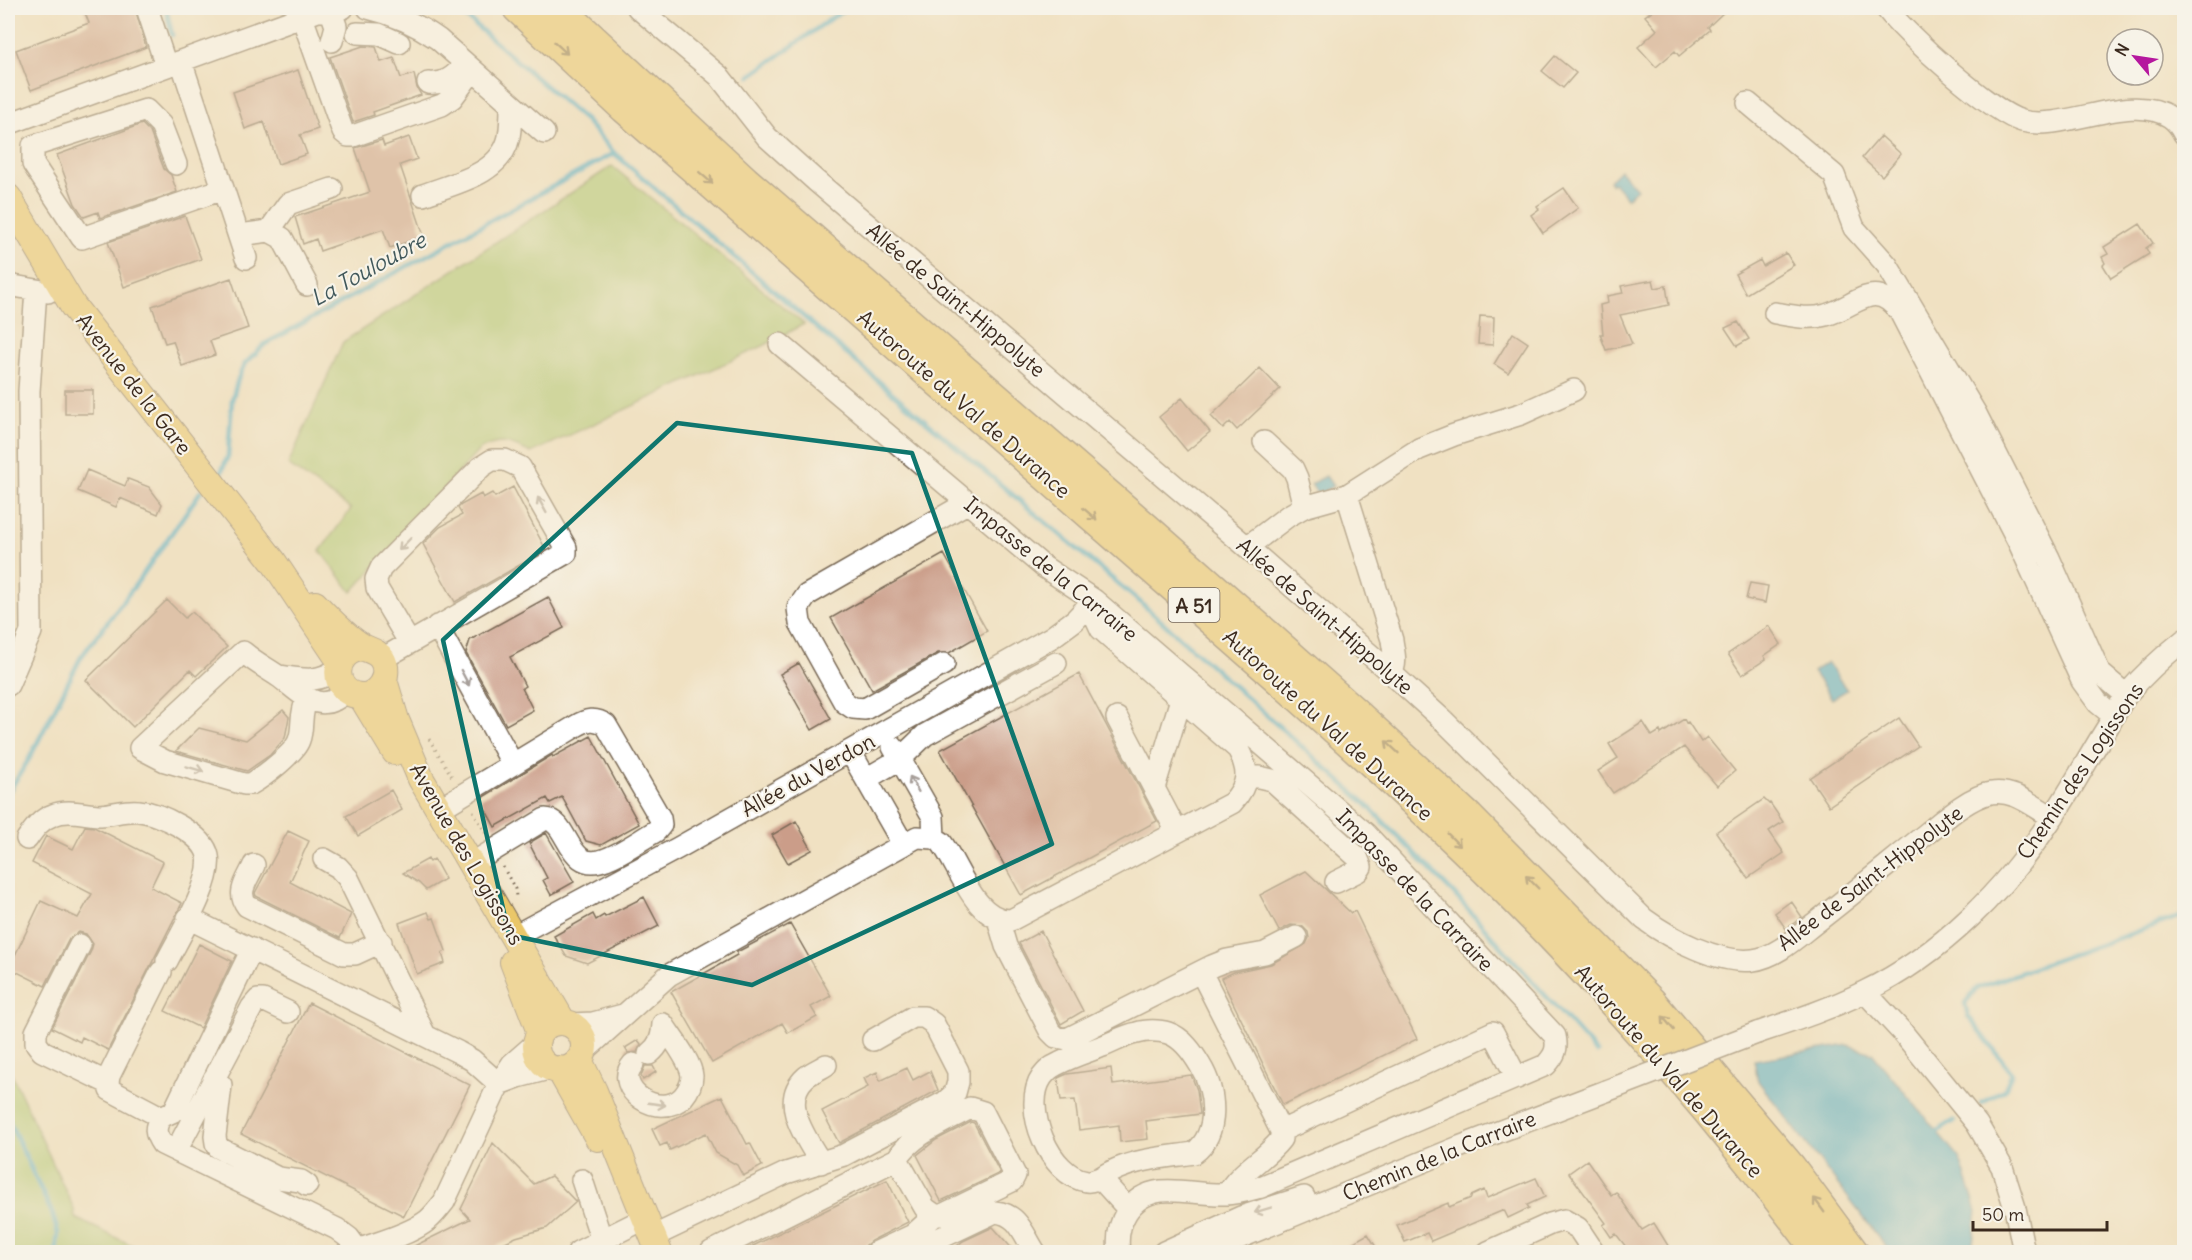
<svg xmlns="http://www.w3.org/2000/svg" width="2192" height="1260" viewBox="0 0 2192 1260" font-family="Delius,sans-serif">
<style>
.green{fill:#a8c76f;stroke:#727846;stroke-width:1.5}
.water{fill:#4caccb;stroke:#446b74;stroke-width:1.5}
.lines{fill:none;stroke-linecap:round;stroke-linejoin:round}
.stream{stroke:#4caccb;stroke-width:5}
.building{fill:#cb9d89}
.minor-casing{stroke:#7a6a57;stroke-width:24}
.major-casing{stroke:#7a6a57;stroke-width:28}
.highway-casing{stroke:#7a6a57;stroke-width:33}
.path{stroke:#7a6a57;stroke-width:3;stroke-dasharray:1.5 4.5;stroke-linecap:butt}
.minor{stroke:#fff;stroke-width:21}
.major{stroke:#eac769;stroke-width:26}
.highway{stroke:#eac769;stroke-width:30}
.minor-bridge-casing{stroke:#7a6a57;stroke-width:24;stroke-linecap:butt}
.minor-bridge{stroke:#fff;stroke-width:21}
.oneway{stroke:#8a7140}
.oneway2{stroke:#a79f9a}
.marked{fill:none;stroke:#0f766e;stroke-width:4.5;stroke-linejoin:round}
.labels{text-anchor:middle;dominant-baseline:central;stroke-width:4.5;stroke-linejoin:round;paint-order:stroke}
.shield{fill:#f7f3e8;stroke:#73665b;stroke-width:1.5}
.shield-label{font-size:20px;font-weight:bold;fill:#3b2a1e}
.street-label{font-size:21px;fill:#3b2a1e;stroke:#f7f3e8}
.water-label{font-size:22px;font-style:italic;fill:#41585b;stroke:#f7f3e8}
</style>
<rect width="100%" height="100%" fill="#f7f3e8"/>
<filter id="ink" filterUnits="userSpaceOnUse"><feTurbulence type="fractalNoise" baseFrequency=".0167" numOctaves="2"/><feDisplacementMap in="SourceGraphic" scale="12" xChannelSelector="R" yChannelSelector="G"/><feConvolveMatrix kernelMatrix="1 2 1 2 8 2 1 2 1" color-interpolation-filters="sRGB"/></filter>
<filter id="wash" filterUnits="userSpaceOnUse"><feTurbulence type="fractalNoise" baseFrequency=".008" numOctaves="4" result="noise"/><feDisplacementMap in="SourceGraphic" scale="24" xChannelSelector="R" yChannelSelector="G"/><feGaussianBlur stdDeviation="1.35" result="paint"/><feColorMatrix in="noise" values="0 0 0 0 0 0 0 0 0 0 0 0 0 0 0 0 0 1.4 0 .05"/><feComposite in="paint" operator="in"/></filter>
<g filter="url(#wash)">
<rect width="100%" height="100%" fill="#f0e1c2"/>
<path class="green" d="M612 166 804 324 763 346 531 453C509 443 501 438 479 450L352 592 320 551 351 509 288 465 343 342Z
M8 1066 74 1209 75 1218 146 1252H8Z"/>
<path class="water" d="M1620 170 1637 189 1627 198 1614 183 1611 184 1609 181Z
M1326 476 1333 486 1318 495 1311 484Z
M1827 662 1847 690 1832 699 1813 672Z
M1848 1045 1872 1053 1960 1159 1977 1211 1972 1252H1890L1758 1081 1754 1060Z"/>
<g class="lines">
<path class="stream" d="M166 8 172 35
M456 8 586 121 614 153 890 391 1141 603 1366 804 1455 895 1597 1053
M750 76 846 8
M219 477 228 456 232 400 238 379 244 365 265 344 614 153
M8 793 29 759 81 657 139 580 201 491
M1982 1103 2005 1089 2012 1073 1968 1016 1965 1003 1977 988 2184 915
M8 1119 52 1213 58 1233 56 1252
M1933 1134 1954 1121"/>
</g>
<g id="blocks">
<path class="building" d="M83 8H135L146 47 31 90 16 50 89 23Z
M1656 8H1728L1708 27 1710 30 1679 56 1675 51 1656 67 1638 47 1657 30 1645 16Z
M363 46 376 47 381 62 394 58 401 78 414 74 417 88 421 95 373 112 374 115 353 122 330 57Z
M1555 56 1576 73 1563 88 1542 71Z
M298 70 318 129 300 135 307 154 278 164 264 122 245 129 233 92Z
M142 124 150 132 164 169 171 175 177 192 100 218 98 212 84 217 75 204 57 155Z
M1881 136 1901 154 1882 176 1862 158Z
M409 137 417 159 400 165 424 236 390 248 383 229 320 251 316 239 303 244 295 217 370 192 355 148 382 140 384 146Z
M1564 188 1578 208 1543 233 1531 215 1539 209 1537 206Z
M185 216 201 259 124 287 108 242Z
M2140 224 2153 243 2146 248 2149 254 2111 278 2103 265 2105 263 2102 257 2108 254 2104 247Z
M1786 253 1794 265 1746 294 1735 274 1760 260 1763 266Z
M231 278 248 328 210 341 215 355 182 366 173 341 165 343 152 306Z
M1653 280 1655 288 1666 286 1669 305 1620 315 1632 344 1606 350 1600 334H1603L1600 305 1608 303 1607 296 1623 293 1621 286Z
M1480 316 1494 317 1493 345 1478 344Z
M1738 322 1749 339 1737 346 1725 328Z
M1513 333 1528 343 1508 373 1494 364Z
M1260 368 1280 389 1237 430 1230 422 1223 429 1211 416Z
M65 390H93V414H65Z
M1182 398 1210 432 1187 451 1159 417Z
M87 470 125 486 128 479 149 487 162 504 158 514 120 498 116 507 78 491Z
M513 487 546 550 455 602 423 544 440 527 462 515 458 508 461 505 481 494 483 498 492 493 495 497Z
M944 554 987 631 949 653H938L872 690 831 618Z
M1750 583 1768 586 1765 603 1746 599Z
M548 597 564 628 510 657 525 686 522 688 533 710 506 725 466 653 470 640Z
M167 600 185 618 192 612 227 647 196 676 190 670 133 727 86 680Z
M1769 626 1781 644 1764 656 1766 659 1742 675 1728 654Z
M799 663 831 719 812 730 780 674Z
M1079 674 1157 821 1021 895 940 750Z
M283 710 289 717 285 738 270 755 247 771 176 751 199 728 246 740Z
M1899 718 1918 746 1829 806 1810 778Z
M1684 719 1686 723 1688 722 1701 742 1707 737 1735 771 1717 786 1684 747 1613 793 1598 771 1618 758 1609 744 1643 722 1652 736 1660 731 1661 734Z
M591 736 639 824 601 845 586 841 562 797 550 803 547 798 495 827 480 799 552 755 553 757Z
M391 790 402 810 358 836 346 816Z
M1764 799 1769 804 1770 803 1783 822 1769 831 1784 853 1748 878 1716 832Z
M796 821 812 850 788 863 772 835Z
M85 826 94 827 163 862 151 887 182 903 108 1050 82 1037 80 1042 52 1028 91 951 93 944 86 934 79 932 69 939 45 986 9 968 41 901 78 918 92 894 32 863 46 836 73 849Z
M288 831 309 841 290 882 351 914 340 938 256 896 255 893Z
M546 833 574 882 551 895 543 880 547 878 529 843Z
M428 859 430 862 434 859 445 879 426 890 419 883 403 873Z
M1306 871 1351 913 1355 911 1417 1039 1283 1105 1221 978 1234 972 1271 964 1306 944 1309 938 1308 932 1302 926 1291 925 1279 931 1260 895Z
M644 897 659 926 587 963 566 956 554 936 593 914 596 920 604 915 605 917Z
M1791 901 1802 917 1786 929 1775 913Z
M428 912 431 919 434 918 446 951 442 953 445 963 417 974 399 923Z
M790 924 831 996 811 1007 817 1017 788 1033 782 1023 712 1063 671 992 737 955V952Z
M1041 931 1083 1011 1061 1024 1019 943Z
M199 944 232 961 200 1028 165 1011Z
M309 1003 470 1085 404 1216 241 1134Z
M638 1040 641 1044 637 1052 628 1053 625 1048Z
M645 1066H653L656 1072 643 1080 641 1076Z
M907 1068 913 1080 930 1071 938 1090 839 1143 822 1111 868 1087 864 1078 877 1072 880 1081Z
M1111 1068 1113 1085 1191 1075 1197 1090 1200 1114 1146 1121 1148 1139 1120 1142 1119 1125 1079 1130 1075 1100 1061 1101 1058 1078 1067 1074Z
M722 1096 747 1144 750 1143 762 1166 743 1176 737 1165 716 1153 706 1133 670 1150 667 1143 660 1146 652 1129Z
M971 1122 974 1123 1000 1173 941 1201 917 1155 936 1140Z
M493 1143 534 1184 551 1176 576 1202 547 1228 516 1237 484 1252H402L470 1219 461 1209Z
M1587 1160 1611 1195 1616 1192 1642 1230 1654 1223 1672 1252H1630L1616 1234 1611 1237 1603 1225 1606 1223 1569 1173Z
M1536 1178 1545 1197 1527 1205 1529 1208 1508 1218 1504 1210 1431 1241 1427 1233 1405 1242 1397 1225 1448 1203 1449 1207 1471 1198V1196L1484 1190 1487 1198Z
M887 1180 908 1222 871 1241 866 1245 864 1252H741Z
M993 1227 1015 1252H950L963 1241Z
M1368 1234 1379 1252H1336Z"/>
</g>
</g>
<g filter="url(#ink)">
<use href="#blocks" fill-opacity="0" stroke="#7a6a57" stroke-width="1.5"/>
<g class="lines">
<g class="minor-casing">
<path id="minor" d="M147 8 166 66
M368 8C394 14 415 23 438 39L544 133
M638 8 719 76 767 137 816 181 1247 547 1391 673 1445 722 1644 919C1671 939 1719 964 1753 960 1778 957 1800 934 1819 920 1855 892 1890 863 1926 834 1942 821 1970 796 1991 793 2015 789 2033 807 2053 817
M1886 8C1905 34 1992 113 2022 121 2066 132 2130 91 2170 117 2176 121 2181 128 2184 134
M330 9 336 26 332 41
M302 17 343 132 348 136H353L442 105 452 98 473 70
M357 33 379 34 399 43
M181 61 246 258
M428 83C446 85 454 76 466 64
M1748 103 1834 175 1854 228 1887 265 1976 414 2049 558 2100 673 2126 695
M8 124 318 11 343 8
M176 164 161 125 146 110 33 146V164L82 238 223 189
M423 195C454 183 501 175 509 137 511 126 511 114 511 104
M269 231 288 204 332 189
M239 235 269 231 282 238 307 285
M8 285 48 292
M1775 313C1792 316 1809 320 1826 315 1856 307 1874 277 1900 312L2019 543 2082 681 2098 703 2114 716
M780 344 1044 567 1094 600 1365 833 1555 1036C1558 1049 1555 1055 1546 1065L1261 1187C1250 1190 1237 1194 1225 1194 1204 1195 1181 1189 1161 1191 1129 1195 1115 1224 1119 1252
M1264 442 1293 469 1297 478 1304 507
M1347 495 1392 640C1393 650 1398 663 1391 673
M1247 547 1288 516 1304 507 1347 495 1419 449 1454 435 1521 414 1574 390
M437 626 512 763
M382 659 566 553V548L520 467 505 460H492L481 467 381 568 376 579 377 588 409 642
M944 664 865 709 853 708 844 702 800 623 798 608 807 595 967 503
M278 676C303 679 316 684 338 669
M8 685 31 632 29 391 36 290
M307 699C299 716 304 727 299 740 295 753 263 777 251 784H244L165 761 140 748 243 652C256 663 265 667 278 676 301 692 319 718 347 691
M1117 718 1177 832
M893 747 933 817 934 838
M850 751 903 844
M1246 777H1259L1272 780 1357 857 1361 867 1358 871 1336 882
M866 779 900 759 925 735 1056 663
M1154 788 1181 699
M439 809 576 726C586 720 595 717 606 725L660 818 661 825 656 831C640 840 623 853 606 859 566 875 570 820 545 819L471 864
M27 839C34 829 41 819 53 815 67 809 83 814 98 815 111 815 126 809 139 811 159 813 204 834 208 856 213 882 179 937 167 961
M324 859 338 867 348 878 425 1035
M254 865C248 879 236 892 247 906L344 954H355L381 942
M188 918 458 1052 472 1060 499 1084
M998 919 1006 946 1050 1031 1056 1037 1067 1039 1212 966 1227 960 1265 953 1296 937
M514 936 678 848 1052 637 1075 620 1094 600
M80 945 36 1032V1043L42 1051 108 1083
M161 972 109 1076 108 1083 110 1090 161 1117C154 1128 155 1134 162 1144L337 1229 349 1238 358 1250C379 1242 405 1236 424 1223 432 1218 438 1209 444 1202L499 1084 512 1064 536 1043
M1201 972 1281 1131V1139C1265 1160 1240 1170 1227 1194
M1865 992 1903 1033 1977 1124 2002 1167 2015 1208 2024 1252
M571 1024 593 1023 623 1015
M1757 1033C1793 1021 1830 1009 1864 992 1942 954 2005 890 2052 818 2072 789 2088 758 2107 728 2114 717 2120 703 2128 693 2145 673 2164 656 2184 640
M582 1053 669 975 917 837 934 838 941 842C959 865 975 922 1011 920L1232 803C1249 784 1250 772 1238 749L1101 629 1095 616 1094 600
M633 1064C612 1088 659 1121 683 1097 688 1091 692 1084 692 1076 691 1061 671 1037 663 1024 662 1037 660 1045 649 1054
M214 1078 221 1085 215 1136 216 1143 219 1148 278 1178 301 1181 307 1185
M499 1084 518 1077 552 1068
M161 1117 174 1111 252 949
M1281 1131 1493 1032 1517 1078
M176 1151 252 1007 258 1000H263L288 1012
M821 1163C807 1139 778 1102 806 1077 812 1072 820 1069 826 1065
M1100 1178C1096 1179 1091 1182 1087 1181 1050 1177 1021 1107 1042 1077 1045 1073 1051 1067 1056 1065 1070 1057 1087 1052 1103 1046 1114 1042 1125 1035 1137 1033 1146 1030 1159 1030 1168 1033 1183 1038 1193 1053 1200 1065 1216 1091 1220 1133 1194 1153 1161 1158 1129 1159 1100 1178L1128 1209
M582 1180 602 1241
M652 1237 786 1173 844 1155 945 1102 955 1093 958 1082V1071L934 1024 924 1017H913L873 1040
M578 1252 644 1219
M711 1252 897 1159C912 1134 945 1122 970 1108L983 1112 1015 1175 1012 1181 942 1215H935L925 1208 897 1159
M877 1252 913 1235 935 1215
M911 1252 995 1212C1019 1214 1023 1234 1035 1252
M1164 1252 1241 1217 1304 1197
M1205 1252 1459 1147 1606 1091
M1488 1252 1550 1224 1564 1220 1578 1228 1594 1252"/>
</g>
<g class="major-casing">
<path id="major" d="M8 197 73 306 273 561 340 661
M315 604C329 619 346 637 363 647 370 651 377 651 382 659 387 667 386 678 381 685 377 691 370 696 362 696 330 695 330 649 364 648
M384 680 396 720 421 779 563 1022
M361 696 395 752
M513 962 540 1032
M536 1046a24 24 0 1 1 48 0a24 24 0 1 1-48 0Z
M579 1060 594 1091 659 1252
M559 1069 598 1138"/>
</g>
<g class="highway-casing">
<path id="highway" d="M518 8 625 108C790 252 955 397 1121 541 1271 672 1424 802 1562 947 1653 1043 1740 1146 1819 1252
M559 8 745 181 1147 529 1353 711 1469 818 1650 1001 1791 1168 1853 1252"/>
</g>
<path class="path" d="M429 739 454 780
M473 811 486 834
M503 867 515 889 516 896"/>
<use href="#minor" class="minor"/>
<use href="#major" class="major"/>
<use href="#highway" class="highway"/>
<g class="minor-bridge-casing">
<path id="minor-bridge" d="M1606 1091 1757 1033"/>
</g>
<use href="#minor-bridge" class="minor-bridge"/>
</g>
<defs><path id="oneway-shaft" d="M-6 0H5M1.5-3L5.5 0L1.5 3" fill="none" stroke-width="1.6" stroke-linecap="round" stroke-linejoin="round" transform="scale(1.5)"/></defs>
<g class="oneway">
<use href="#oneway-shaft" transform="translate(561 48) rotate(43)"/>
<use href="#oneway-shaft" transform="translate(706 178) rotate(41)"/>
<use href="#oneway-shaft" transform="translate(1090 514) rotate(41)"/>
<use href="#oneway-shaft" transform="translate(1392 747) rotate(-137)"/>
<use href="#oneway-shaft" transform="translate(1454 840) rotate(45)"/>
<use href="#oneway-shaft" transform="translate(1532 882) rotate(-135)"/>
<use href="#oneway-shaft" transform="translate(1668 1023) rotate(-130)"/>
<use href="#oneway-shaft" transform="translate(1819 1205) rotate(-126)"/>
</g>
<g class="oneway2">
<use href="#oneway-shaft" transform="translate(542 505) rotate(-119)"/>
<use href="#oneway-shaft" transform="translate(405 544) rotate(134)"/>
<use href="#oneway-shaft" transform="translate(465 678) rotate(62)"/>
<use href="#oneway-shaft" transform="translate(195 769) rotate(17)"/>
<use href="#oneway-shaft" transform="translate(914 784) rotate(-120)"/>
<use href="#oneway-shaft" transform="translate(657 1104) rotate(8)"/>
<use href="#oneway-shaft" transform="translate(1263 1210) rotate(163)"/>
</g>
</g>
<path d="M0 0H2192V1260H0ZM677 423 912 453 1052 844 752 985 509 935 443 640Z" fill="#f0e1c2" fill-opacity=".55" fill-rule="evenodd"/>
<path class="marked" d="M677 423 912 453 1052 844 752 985 509 935 443 640Z"/>
<g class="labels">
<rect class="shield" x="1168.5" y="588" width="51" height="34" rx="4.5"/>
<g class="shield-label">
<text x="1194" y="605">A 51</text>
</g>
<g class="street-label">
<text transform="translate(956 300) rotate(40)">Allée de Saint-Hippolyte</text>
<text transform="translate(134 384) rotate(52)">Avenue de la Gare</text>
<text transform="translate(964 404) rotate(41)">Autoroute du Val de Durance</text>
<text transform="translate(1051 569) rotate(39)">Impasse de la Carraire</text>
<text transform="translate(1325 616) rotate(41)">Allée de Saint-Hippolyte</text>
<text transform="translate(1328 725) rotate(42)">Autoroute du Val de Durance</text>
<text transform="translate(2080 771) rotate(-56)">Chemin des Logissons</text>
<text transform="translate(808 775) rotate(-29)">Allée du Verdon</text>
<text transform="translate(467 854) rotate(60)">Avenue des Logissons</text>
<text transform="translate(1870 878) rotate(-37)">Allée de Saint-Hippolyte</text>
<text transform="translate(1415 890) rotate(46)">Impasse de la Carraire</text>
<text transform="translate(1669 1071) rotate(49)">Autoroute du Val de Durance</text>
<text transform="translate(1439 1156) rotate(-22)">Chemin de la Carraire</text>
</g>
<g class="water-label">
<text transform="translate(368 269) rotate(-29)">La Touloubre</text>
</g>
</g>
<rect width="2192" height="1260" fill="none" stroke="#f7f3e8" stroke-width="30"/>
<g transform="translate(2135 57) rotate(299)"><circle r="28" fill="#f7f3e8" stroke="#aca397" stroke-width="1.5"/>
<path d="M0-4.5L10 22L0 15L-10 22Z" fill="#b5179e"/>
<text y="-9" font-size="16" font-weight="bold" text-anchor="middle" fill="#3b2a1e">N</text>
</g>
<path d="M1973 1221v9h134v-9" fill="none" stroke="#3b2a1e" stroke-width="3"/>
<text x="1982" y="1221" font-size="18" fill="#3b2a1e" stroke="#f7f3e8" stroke-width="4.5" paint-order="stroke">50 m</text>
</svg>
